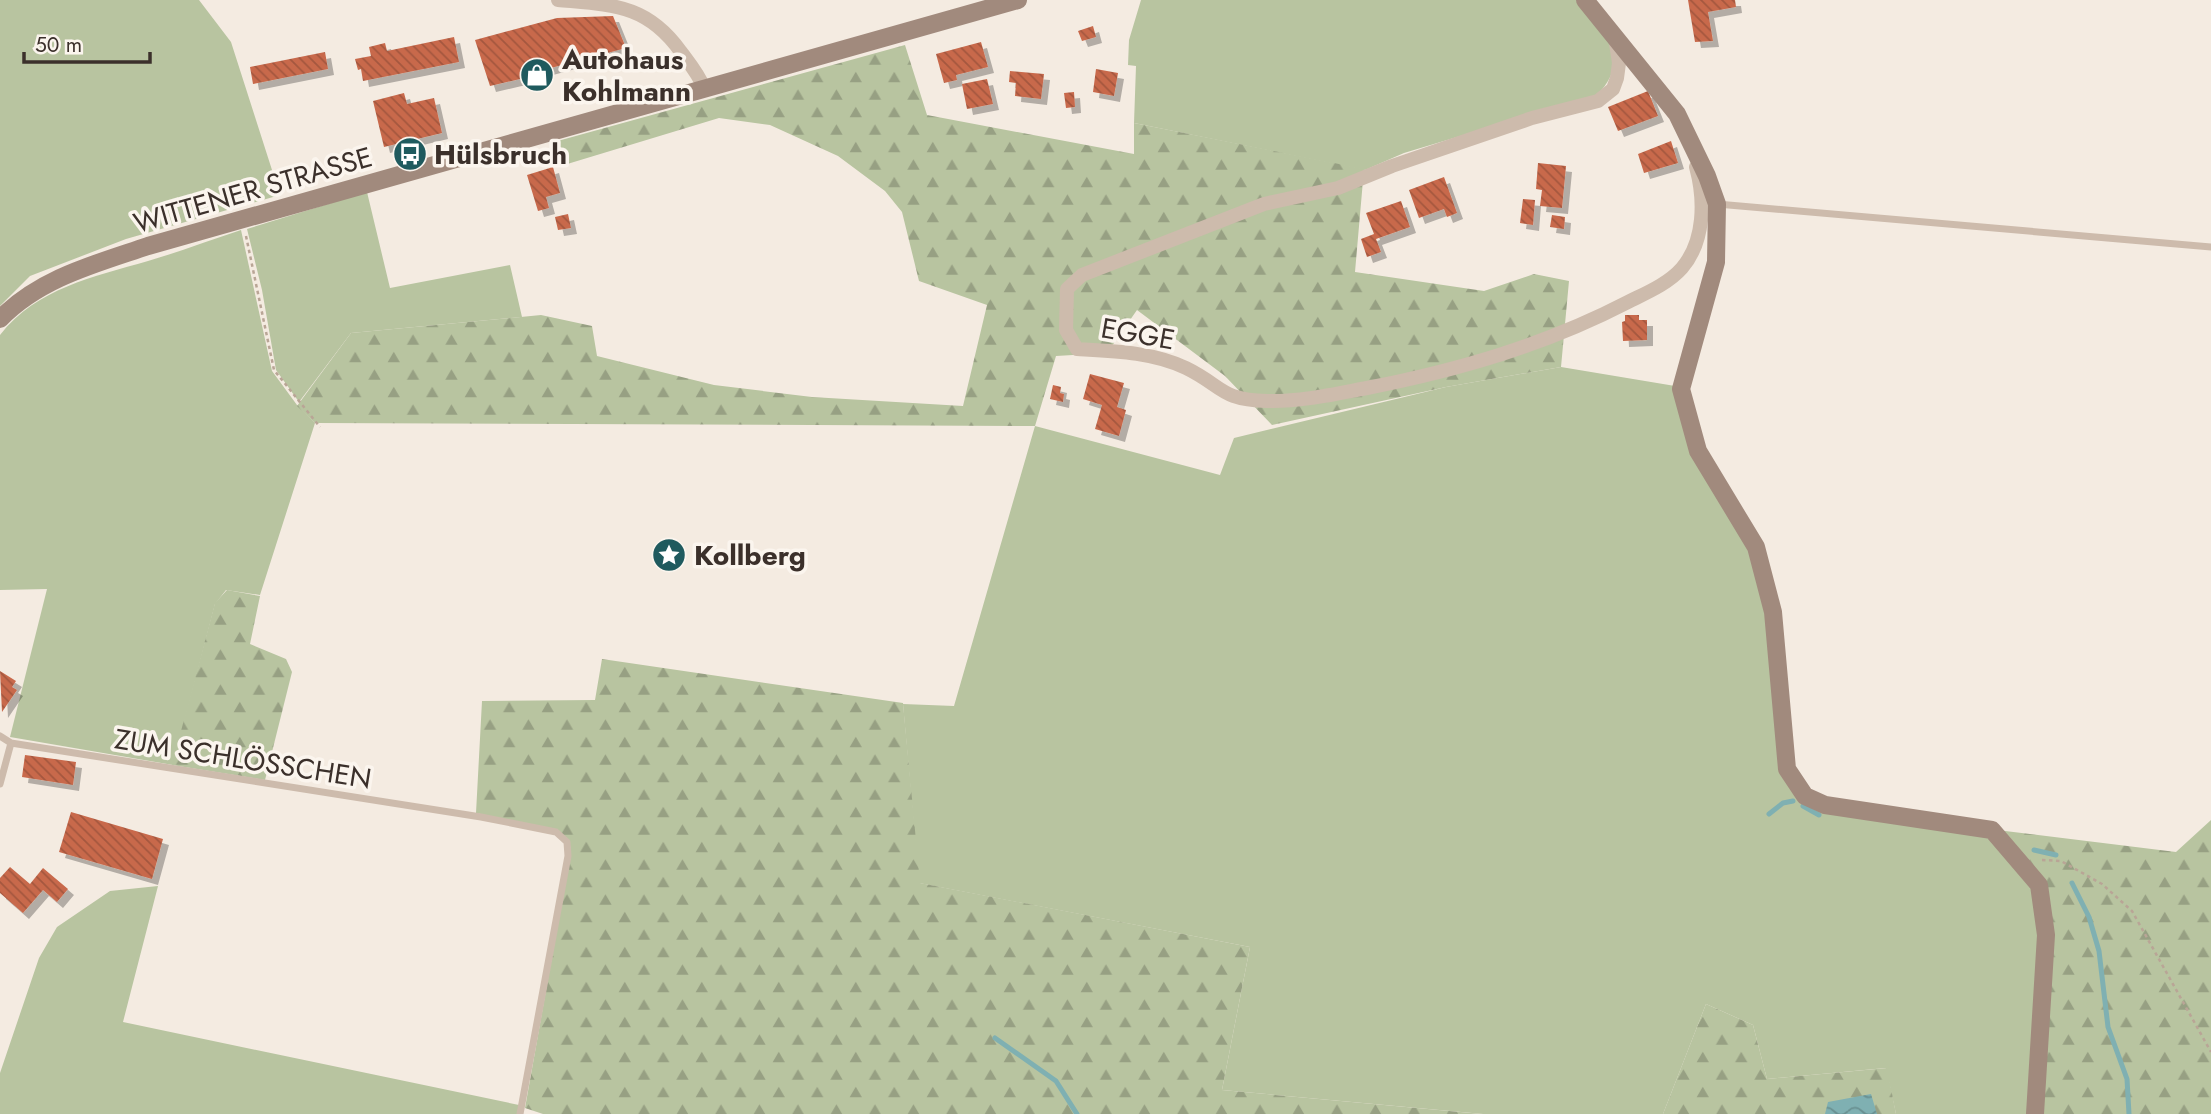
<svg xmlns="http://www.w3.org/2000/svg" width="2211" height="1114" viewBox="0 0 2211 1114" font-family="Jost,sans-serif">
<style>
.green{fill:#b8c4a0}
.forest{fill:url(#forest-firs)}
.water{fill:url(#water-waves)}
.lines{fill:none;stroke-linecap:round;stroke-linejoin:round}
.stream{stroke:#7fb0b2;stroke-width:5}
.building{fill:url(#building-back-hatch);filter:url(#shadow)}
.path{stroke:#b9a596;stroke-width:2.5;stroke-dasharray:3.5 3.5;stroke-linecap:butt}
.lane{stroke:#cdbbac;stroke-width:7}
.street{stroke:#cdbbac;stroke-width:14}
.secondary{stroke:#a18a7d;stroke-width:18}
.labels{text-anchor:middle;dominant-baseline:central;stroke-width:7;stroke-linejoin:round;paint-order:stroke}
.poi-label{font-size:28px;font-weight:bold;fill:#3b302b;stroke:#fbf5ee;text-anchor:start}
.street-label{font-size:28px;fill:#3b302b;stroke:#fbf5ee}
</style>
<defs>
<pattern id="forest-firs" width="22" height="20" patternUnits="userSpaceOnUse" patternTransform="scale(1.75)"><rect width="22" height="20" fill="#b8c4a0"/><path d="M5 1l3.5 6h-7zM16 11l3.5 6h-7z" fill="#97a083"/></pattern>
<pattern id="water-waves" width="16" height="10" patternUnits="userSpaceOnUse" patternTransform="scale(1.75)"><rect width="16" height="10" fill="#7fb0b2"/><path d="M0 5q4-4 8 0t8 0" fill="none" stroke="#699091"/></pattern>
<pattern id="building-back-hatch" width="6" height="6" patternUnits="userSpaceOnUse" patternTransform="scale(1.75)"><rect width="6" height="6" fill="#c8694b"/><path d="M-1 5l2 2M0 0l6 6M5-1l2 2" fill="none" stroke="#a4573f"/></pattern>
<filter id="shadow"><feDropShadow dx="6" dy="6" stdDeviation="0" flood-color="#0004"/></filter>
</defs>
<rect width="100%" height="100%" fill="#f4ebe1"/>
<path class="green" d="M0 0H199L231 42 280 195 126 239 30 276 0 306Z
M1141 0H1579C1604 33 1633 58 1597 95L1404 153 1365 170 1134 123 1136 66 1128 65 1129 40Z
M367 192 390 288 510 265 522 317 351 333 299 402 276 370 262 290 247 229Z
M241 230 272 371 297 405 315 423 260 595 226 590 215 604 173 765 10 737 47 589 0 590V335C37 288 93 277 148 261 179 252 210 240 241 230Z
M1561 367 1675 386 1748 545 1767 611 1795 794 1990 835 2035 886 2043 934 2030 1114H1896L1886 1068 1767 1079 1753 1025 1706 1004 1663 1114H1483L1222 1090 1250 947 919 883 903 704 954 706 1035 426 1220 475 1234 438 1446 387Z
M158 886 123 1022 519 1105 517 1114H0V1073L39 958 57 927 110 891Z"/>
<path class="forest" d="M905 45 927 115 1134 154V123L1364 169 1355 272 1484 291 1534 274 1569 281 1561 367 1446 387 1272 425 1225 376 1137 310 1107 353 1056 356 1035 426 315 423 297 406 351 333 541 315 592 326 597 356 714 385 812 397 963 406 987 305 919 281 902 212 885 191 838 156 770 125 719 118 564 165 554 142Z
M227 590 260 596 250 644 286 659 292 672 265 780 172 765 215 603Z
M602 659 903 703 920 883 1250 947 1222 1090 1482 1114H543L525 1108 571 850 569 842 558 831 476 813 482 701 595 700Z
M2211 820V1114H2038L2041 883 1997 830 2176 852Z
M1706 1004 1753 1025 1767 1079 1887 1068 1896 1114H1663Z"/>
<path class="water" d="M1871 1094 1877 1114H1825L1828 1102Z"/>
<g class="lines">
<path class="stream" d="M1803 806 1819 815
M1769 814 1783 803 1793 801
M2034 850 2056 855
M2072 883 2089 917 2099 951 2108 1027 2127 1079 2129 1114
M995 1038 1056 1081 1077 1114"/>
</g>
<path class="building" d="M1688 0H1735L1736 7 1708 12 1713 41 1695 42Z
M613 16 626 48 547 69 537 75 490 86 475 40 557 18Z
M1093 26 1096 37 1082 41 1078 31Z
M454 37 459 62 363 81 361 69 358 70 355 59 371 56 369 47 385 43 387 51Z
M981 42 988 67 956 75 957 80 944 83 936 54Z
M325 52 328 69 253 84 250 67Z
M1096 69 1118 73 1114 96 1093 92Z
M1010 71 1044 74 1041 99 1015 96 1016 83 1009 82Z
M987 79 993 104 967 109 962 84Z
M1648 91 1658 116 1618 131 1608 107Z
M1074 92 1075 107 1066 108 1064 93Z
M404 93 407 104 434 98 442 133 384 147 373 101Z
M1671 141 1678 163 1644 173 1638 154Z
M1538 163 1566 166 1562 208 1540 206 1542 190 1536 189Z
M553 167 560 193 546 197 549 208 538 211 527 175Z
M1444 177 1457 213 1447 217 1444 209 1419 218 1409 190Z
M1523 199 1535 200 1533 225 1520 223Z
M1401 201 1410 227 1376 239 1381 252 1367 257 1361 239 1374 234 1366 213Z
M568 214 571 228 558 230 555 217Z
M1552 215 1565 217 1564 229 1550 227Z
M1625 315H1639V320H1647V340L1623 341 1622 322 1625 321Z
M1090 374 1124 383 1117 407 1126 410 1119 436 1095 429 1102 405 1083 399Z
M1053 385 1061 387 1060 393 1064 394 1063 402 1050 399Z
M0 671 16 681 12 687 17 690 2 712Z
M25 755 76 762 73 785 22 777Z
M71 812 163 839 152 879 59 852Z
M10 867 30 884 43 868 68 889 57 902 43 890 23 913 0 893V878Z"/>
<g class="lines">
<path class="path" d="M246 236 274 370 320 427
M2042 860 2061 861 2102 884 2132 911 2211 1052"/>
<path class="lane" d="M1717 204 2211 247
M0 736 11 743 481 817 556 832 567 842 568 856 520 1114
M0 784 11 743"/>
<path class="street" d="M558 0C612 5 647 4 681 52 690 64 699 75 704 88
M1615 37 1619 63 1617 78 1613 89 1598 101 1532 118 1392 166 1338 188 1264 204 1082 275 1067 289 1066 330 1077 349C1113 351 1153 352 1186 368 1223 386 1220 400 1267 401 1300 402 1335 394 1367 388 1459 370 1545 345 1628 302 1646 293 1668 284 1682 268 1705 241 1705 200 1696 167"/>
<path class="secondary" d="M1585 0 1677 114 1707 176 1717 204 1716 262 1681 389 1698 451 1756 547 1773 612 1787 769 1805 796 1825 805 1992 830 2039 885 2046 935 2035 1114
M0 319C40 278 95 264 148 246L1018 0"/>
</g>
<defs>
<g id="shop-disc" transform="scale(1.75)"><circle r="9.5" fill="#1f5a5e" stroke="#fbf5ee"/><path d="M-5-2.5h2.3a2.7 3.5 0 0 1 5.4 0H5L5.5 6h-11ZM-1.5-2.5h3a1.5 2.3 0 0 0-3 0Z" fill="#fff"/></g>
<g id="bus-disc" transform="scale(1.75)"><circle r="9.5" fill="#1f5a5e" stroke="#fbf5ee"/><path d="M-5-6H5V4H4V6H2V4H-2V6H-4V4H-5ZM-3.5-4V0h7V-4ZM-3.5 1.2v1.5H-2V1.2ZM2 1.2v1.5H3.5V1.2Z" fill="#fff"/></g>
<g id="sight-disc" transform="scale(1.75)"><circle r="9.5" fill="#1f5a5e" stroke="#fbf5ee"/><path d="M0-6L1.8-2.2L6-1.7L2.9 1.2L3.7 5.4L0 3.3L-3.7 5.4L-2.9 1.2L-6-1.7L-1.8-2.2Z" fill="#fff"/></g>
</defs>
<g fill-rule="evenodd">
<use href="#shop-disc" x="537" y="75"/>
<use href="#bus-disc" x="410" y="154"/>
<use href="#sight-disc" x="669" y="555"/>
</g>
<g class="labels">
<g class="poi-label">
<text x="562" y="59">Autohaus<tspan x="562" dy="32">Kohlmann</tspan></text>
<text x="434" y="154">Hülsbruch</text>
<text x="694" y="555">Kollberg</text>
</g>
<g class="street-label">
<text transform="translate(253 190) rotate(-16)">WITTENER STRASSE</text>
<text transform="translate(1138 334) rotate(10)">EGGE</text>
<text transform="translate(243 759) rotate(9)">ZUM SCHLÖSSCHEN</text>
</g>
</g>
<path d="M24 52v10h126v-10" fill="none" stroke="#3b302b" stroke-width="3.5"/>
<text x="35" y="52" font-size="21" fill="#3b302b" stroke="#fbf5ee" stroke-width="5" paint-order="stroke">50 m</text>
</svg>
